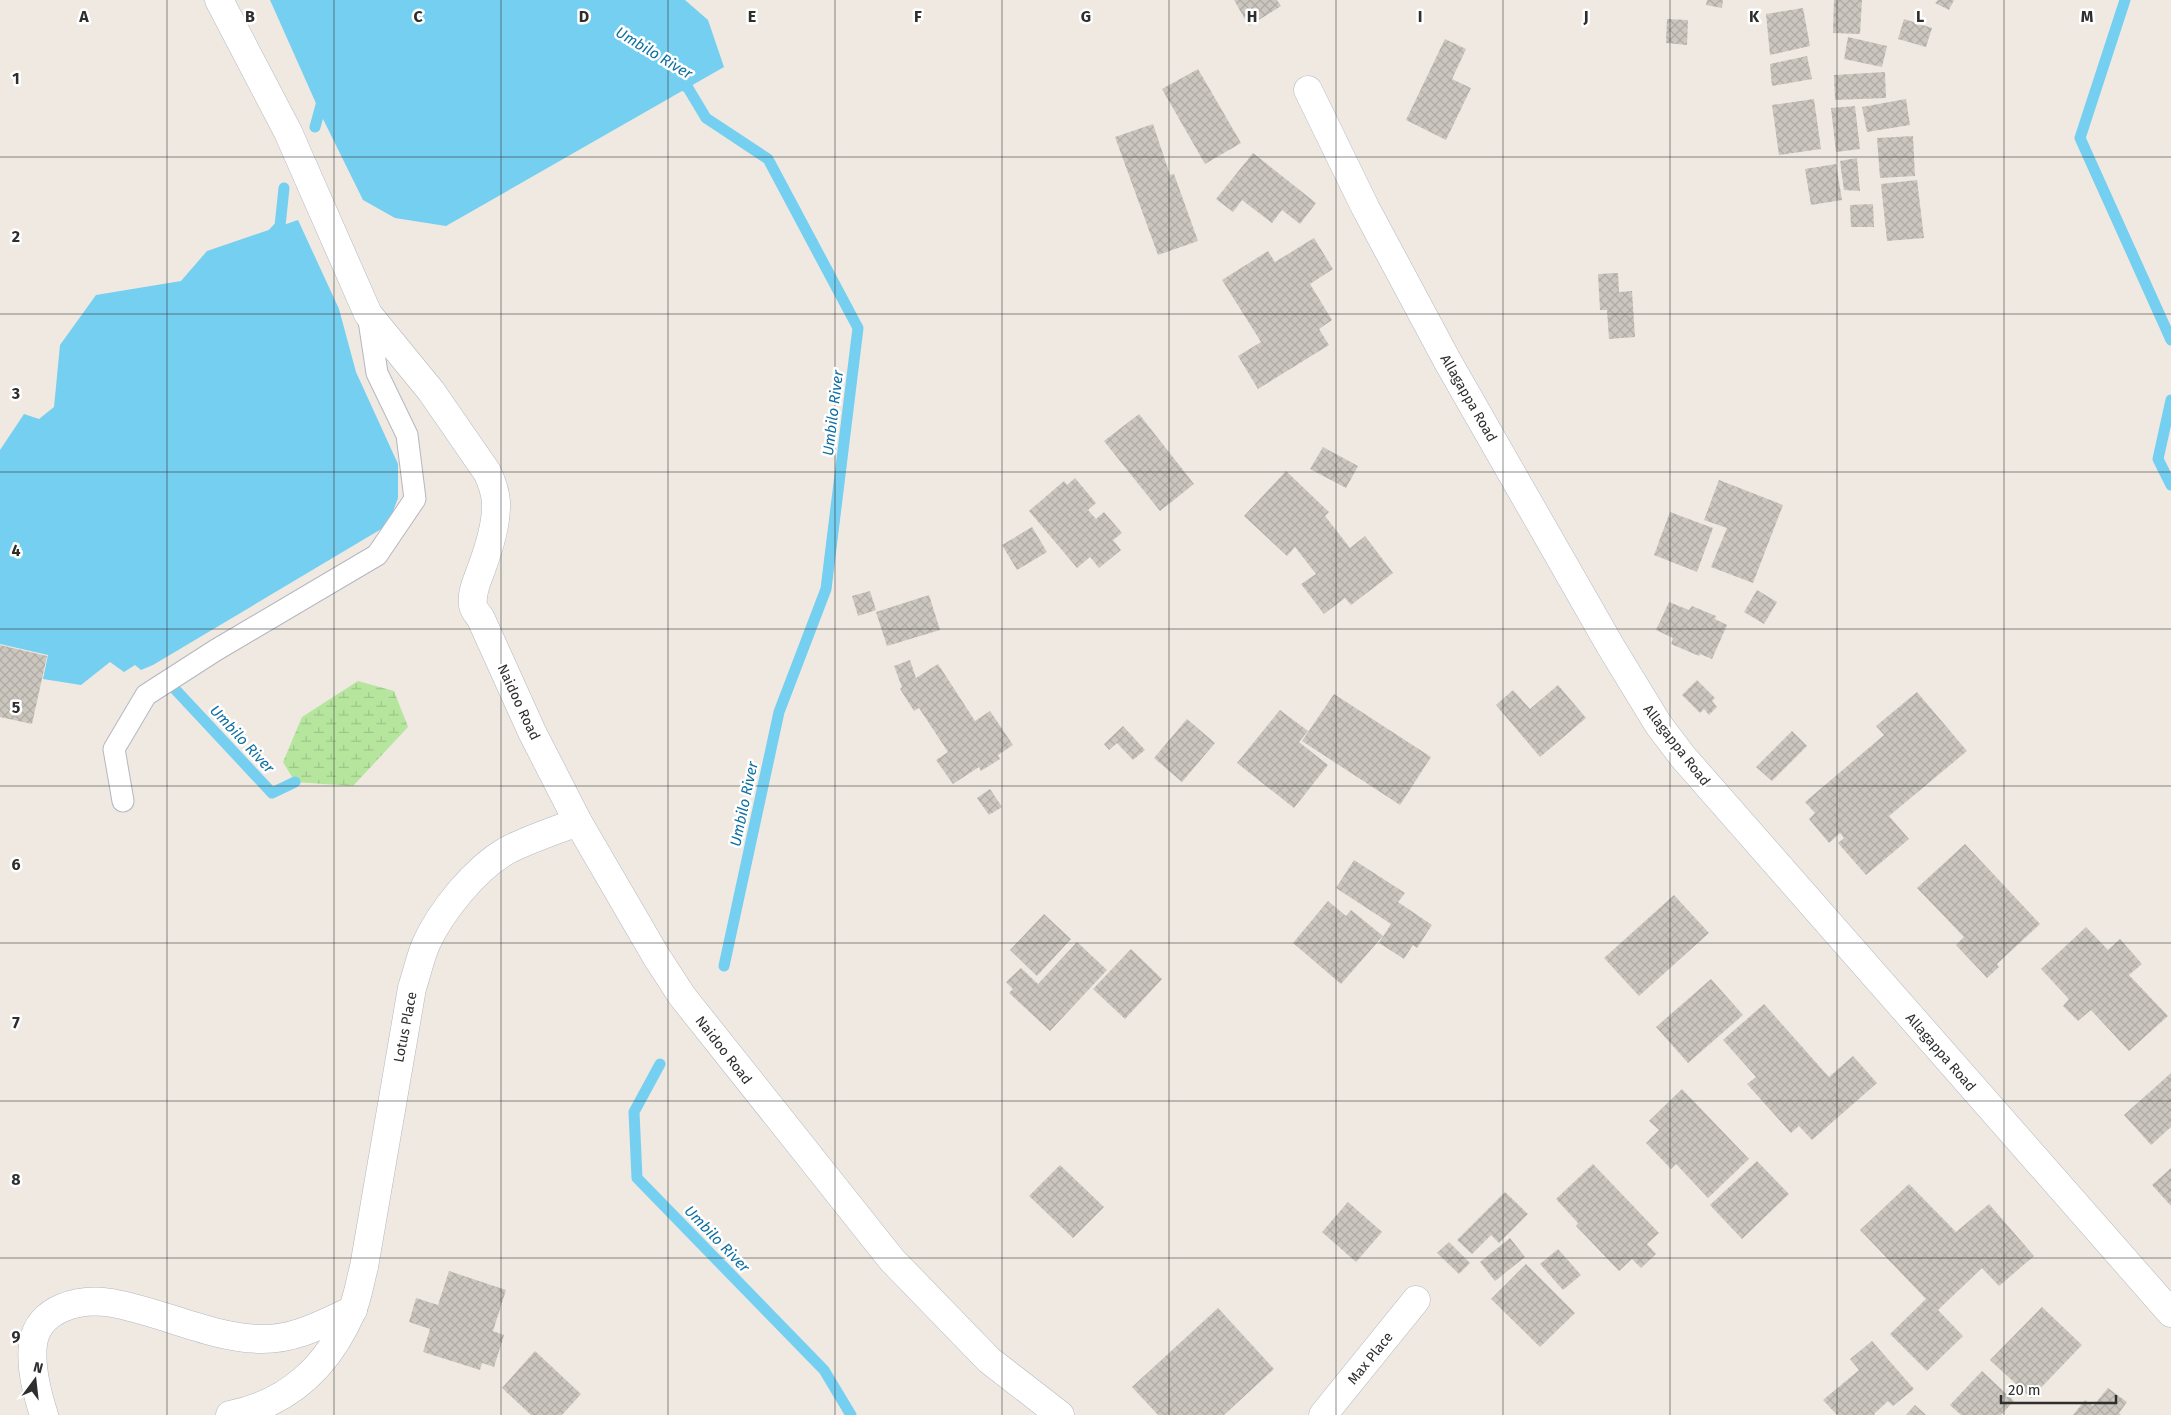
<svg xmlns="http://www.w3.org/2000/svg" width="2171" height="1415" viewBox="0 0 2171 1415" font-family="'Fira Sans',sans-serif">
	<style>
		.wetland { fill: url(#wetland-marsh) }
		.water { fill: #75cff0 }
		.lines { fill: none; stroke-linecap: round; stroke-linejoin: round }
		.stream { stroke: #75cff0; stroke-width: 11 }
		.building { fill: url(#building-cross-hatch) }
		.lane-casing { stroke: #b4b7c1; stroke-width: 23 }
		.street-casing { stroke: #b4b7c1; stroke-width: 29 }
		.lane { stroke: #fff; stroke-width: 21 }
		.street { stroke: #fff; stroke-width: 28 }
		.grid { fill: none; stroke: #2e2e2e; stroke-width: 1; stroke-opacity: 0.55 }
		.labels { text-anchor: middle; stroke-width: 5; stroke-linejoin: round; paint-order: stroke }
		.street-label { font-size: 14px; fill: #2e2e2e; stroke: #fff }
		.water-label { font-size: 15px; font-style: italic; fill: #0d6fa3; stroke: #fff }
		.grid-label { font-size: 16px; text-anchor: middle; font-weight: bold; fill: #2e2e2e; stroke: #fff; stroke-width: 5; stroke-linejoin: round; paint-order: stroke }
	</style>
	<defs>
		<pattern id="wetland-marsh" width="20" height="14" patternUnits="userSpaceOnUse" patternTransform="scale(1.25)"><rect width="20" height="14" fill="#b6e59e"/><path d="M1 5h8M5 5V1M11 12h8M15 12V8" fill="none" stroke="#9dc588"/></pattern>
		<pattern id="building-cross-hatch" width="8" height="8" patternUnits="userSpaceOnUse" patternTransform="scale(1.25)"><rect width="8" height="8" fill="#cbc7bf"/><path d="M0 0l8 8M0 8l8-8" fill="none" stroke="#afaba4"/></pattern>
	</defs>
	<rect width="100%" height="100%" fill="#efe9e1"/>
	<polygon class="wetland" points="358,681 394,691 408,727 353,786 295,782 283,762 302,717"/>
	<g class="water">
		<polygon points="270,0 685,0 708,20 724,67 446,226 395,218 363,200 323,119"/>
		<polygon points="298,220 339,309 356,372 398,464 398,498 388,525 153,665 141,670 135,665 124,672 110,662 81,685 43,679 48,655 0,644 0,450 24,414 39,419 54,407 60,345 96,295 181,281 207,251"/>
	</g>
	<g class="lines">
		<g class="stream">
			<polyline points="2125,0 2080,138 2171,340"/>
			<polyline points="676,81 688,88 706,118 768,159 858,328 826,589 779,712 724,966"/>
			<polyline points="315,127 323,98"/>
			<polyline points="270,237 280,226 284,188"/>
			<polyline points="2171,400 2158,459 2171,485"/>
			<polyline points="173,687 272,793 295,782"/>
			<polyline points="660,1064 634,1112 637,1178 824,1370 851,1415"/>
		</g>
	</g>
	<g class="building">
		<polygon points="1234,0 1277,0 1281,6 1249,26"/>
		<polygon points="1707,0 1723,0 1722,8 1706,5"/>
		<polygon points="1834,0 1862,0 1860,34 1833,33"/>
		<polygon points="1938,0 1954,0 1949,10 1935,3"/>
		<polygon points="1803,8 1810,46 1770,55 1766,14"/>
		<polygon points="1667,19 1688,20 1687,45 1666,43"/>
		<polygon points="1904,19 1932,28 1926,47 1898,39"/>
		<polygon points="1848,37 1887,46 1882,67 1844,59"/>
		<polygon points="1445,39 1466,49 1452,79 1471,88 1446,140 1406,120"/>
		<polygon points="1807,56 1812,79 1772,86 1770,64"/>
		<polygon points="1198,69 1241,143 1205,164 1162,89"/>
		<polygon points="1885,72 1886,98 1835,100 1834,75"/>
		<polygon points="1814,99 1821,149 1779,155 1772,105"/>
		<polygon points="1906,99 1910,125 1867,132 1862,107"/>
		<polygon points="1855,106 1860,149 1836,152 1831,108"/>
		<polygon points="1153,124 1170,175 1174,174 1198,241 1158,255 1115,137"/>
		<polygon points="1913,136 1915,176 1880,178 1877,138"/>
		<polygon points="1253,153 1316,203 1300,224 1282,210 1272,223 1242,200 1233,212 1216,199"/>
		<polygon points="1857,158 1860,191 1844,190 1840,161"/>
		<polygon points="1836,164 1842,200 1811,205 1805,169"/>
		<polygon points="1917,180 1924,238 1887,241 1881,184"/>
		<polygon points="1873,204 1874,227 1851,227 1850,205"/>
		<polygon points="1314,238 1333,269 1310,284 1332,320 1319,329 1329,345 1258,389 1238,356 1261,342 1222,280 1268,251 1275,262"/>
		<polygon points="1618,273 1619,292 1632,291 1635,337 1609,339 1607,310 1600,310 1598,274"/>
		<polygon points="1139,414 1194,484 1160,511 1104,441"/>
		<polygon points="1323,447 1358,466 1346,488 1310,469"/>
		<polygon points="1286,471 1329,512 1325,516 1350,548 1365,536 1393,573 1351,605 1345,598 1324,614 1301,584 1316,574 1295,547 1287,556 1244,516"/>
		<polygon points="1075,478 1096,503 1088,510 1096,519 1104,512 1122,533 1113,540 1121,550 1099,568 1090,557 1077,568 1029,511 1064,481 1067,485"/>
		<polygon points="1719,480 1783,505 1753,583 1711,567 1727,528 1704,520"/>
		<polygon points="1670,512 1713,528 1697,572 1654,555"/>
		<polygon points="1032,527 1047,552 1017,570 1002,545"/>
		<polygon points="1757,590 1777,602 1764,624 1744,612"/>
		<polygon points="870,591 876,610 858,616 852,596"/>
		<polygon points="929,595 940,630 887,646 876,612"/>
		<polygon points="1669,602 1689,610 1692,606 1716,616 1715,619 1727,625 1712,659 1700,654 1699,656 1671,644 1673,638 1656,630"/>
		<polygon points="0,645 47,656 32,724 0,717"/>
		<polygon points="910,660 916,678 938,664 975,721 990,711 1013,745 998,755 1000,759 981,771 979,767 953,784 936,760 948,752 919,708 914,711 900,689 902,687 894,666"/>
		<polygon points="1697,680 1715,698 1712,701 1717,707 1709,715 1704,709 1700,713 1682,695"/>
		<polygon points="1558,685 1586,718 1540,757 1496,705 1513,690 1530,709"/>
		<polygon points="1917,692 1967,751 1889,816 1909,839 1866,875 1838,843 1844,838 1840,833 1829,843 1809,819 1815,813 1805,802 1884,735 1876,726"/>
		<polygon points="1334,694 1431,757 1400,805 1302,741"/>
		<polygon points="1280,710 1308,731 1299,742 1328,765 1294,808 1237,763"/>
		<polygon points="1187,719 1215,743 1182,782 1154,758"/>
		<polygon points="1123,726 1145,750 1133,760 1117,743 1109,750 1104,744"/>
		<polygon points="1792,731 1807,746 1772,781 1756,767"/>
		<polygon points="990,789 1002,807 989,815 977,798"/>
		<polygon points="1965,844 2040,924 1997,964 1999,967 1987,978 1956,945 1964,937 1917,888"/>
		<polygon points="1354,860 1405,893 1398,902 1432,925 1417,948 1413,945 1404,959 1379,943 1391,924 1336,888"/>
		<polygon points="1674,895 1709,933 1639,996 1604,958"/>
		<polygon points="1328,901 1346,916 1351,910 1383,936 1341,984 1293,943"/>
		<polygon points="1044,914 1071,939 1037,976 1010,950"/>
		<polygon points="2086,927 2108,950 2120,939 2142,964 2129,975 2168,1016 2129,1051 2091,1010 2078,1021 2063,1006 2069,999 2041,969"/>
		<polygon points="1077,942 1107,970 1050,1031 1009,993 1013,989 1006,982 1021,968 1038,984"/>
		<polygon points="1131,949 1162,979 1125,1019 1093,989"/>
		<polygon points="1711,979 1743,1015 1688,1063 1656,1027"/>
		<polygon points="1764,1004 1829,1077 1853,1056 1877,1083 1812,1140 1799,1126 1791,1133 1747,1084 1756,1077 1723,1040"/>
		<polygon points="2171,1073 2171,1127 2151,1145 2124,1115"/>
		<polygon points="1682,1089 1749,1159 1708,1198 1676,1164 1671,1169 1646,1143 1659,1130 1649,1121"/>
		<polygon points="1757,1161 1789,1194 1742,1239 1710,1205"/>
		<polygon points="1593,1164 1659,1233 1647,1244 1656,1254 1641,1268 1632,1259 1619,1271 1576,1226 1578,1223 1556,1199"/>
		<polygon points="1060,1165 1104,1207 1073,1238 1029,1196"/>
		<polygon points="2171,1168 2171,1206 2152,1185"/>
		<polygon points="1909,1184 1956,1232 1989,1204 2034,1256 1999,1286 1982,1268 1938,1310 1963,1336 1927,1371 1890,1334 1926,1299 1860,1230"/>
		<polygon points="1505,1192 1528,1214 1499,1243 1491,1235 1472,1254 1457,1240"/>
		<polygon points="1348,1202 1382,1232 1356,1262 1322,1232"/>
		<polygon points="1510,1238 1525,1257 1495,1281 1480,1262"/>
		<polygon points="1449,1242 1470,1263 1459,1274 1437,1253"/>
		<polygon points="1558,1249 1581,1275 1563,1290 1540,1264"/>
		<polygon points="1526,1264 1575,1313 1540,1347 1491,1299"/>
		<polygon points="449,1271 506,1290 493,1331 504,1335 494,1367 482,1363 480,1370 423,1352 430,1329 409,1322 416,1298 438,1305"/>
		<polygon points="2042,1307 2082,1345 2031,1398 1990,1360"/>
		<polygon points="1218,1308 1274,1369 1224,1415 1158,1415 1132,1387"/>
		<polygon points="1872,1341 1914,1389 1893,1406 1888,1401 1874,1414 1875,1415 1837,1415 1823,1400 1859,1370 1850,1359"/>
		<polygon points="535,1351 581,1394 562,1415 531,1415 502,1388"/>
		<polygon points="1982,1371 2014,1401 2001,1415 1961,1415 1950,1405"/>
		<polygon points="2108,1388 2127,1402 2119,1413 2121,1415 2073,1415 2085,1400 2093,1406"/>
		<polygon points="1915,1405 1926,1415 1906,1415"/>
	</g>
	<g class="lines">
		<g class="lane-casing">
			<polyline id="lane" points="123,801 114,749 146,695 216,650 377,555 415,499 407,435 377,373 368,314"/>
		</g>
		<g class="street-casing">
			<g id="street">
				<path d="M219,0L288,132L368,314L431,391L487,472C492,482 495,491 496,502C497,522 489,548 482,567C478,579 471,592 473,605C474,611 478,614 481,619L532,732L578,822L656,956L682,996L892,1260L989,1360L1060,1415"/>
				<polyline points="1308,90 1365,207 1448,362 1611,647 1658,724 1683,757 2171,1313"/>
				<path d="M44,1415C37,1393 30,1367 33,1344C38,1307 81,1298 112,1303C162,1312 209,1337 259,1339C294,1340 323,1324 353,1310"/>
				<path d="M230,1415C290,1403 328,1366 352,1311C358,1297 360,1281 364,1267L412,988C417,973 420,958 426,944C441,911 475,869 506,851C529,839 554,831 578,822"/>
				<polyline points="1323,1415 1416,1300"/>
			</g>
		</g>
		<use href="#lane" class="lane"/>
		<use href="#street" class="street"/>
	</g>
	<path class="grid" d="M167,0V1415M334,0V1415M501,0V1415M668,0V1415M835,0V1415M1002,0V1415M1169,0V1415M1336,0V1415M1503,0V1415M1670,0V1415M1837,0V1415M2004,0V1415M0,157H2171M0,314H2171M0,472H2171M0,629H2171M0,786H2171M0,943H2171M0,1101H2171M0,1258H2171"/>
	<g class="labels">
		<g class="street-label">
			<text transform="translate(1469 398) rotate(60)" y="5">Allagappa Road</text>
			<text transform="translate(519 702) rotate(65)" y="5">Naidoo Road</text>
			<text transform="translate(1677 745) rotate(52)" y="5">Allagappa Road</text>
			<text transform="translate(405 1027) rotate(-79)" y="5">Lotus Place</text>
			<text transform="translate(724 1050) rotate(52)" y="5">Naidoo Road</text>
			<text transform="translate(1941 1052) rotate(49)" y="5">Allagappa Road</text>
			<text transform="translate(1370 1358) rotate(-51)" y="5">Max Place</text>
		</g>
		<g class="water-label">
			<text transform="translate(654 53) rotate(31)" y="5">Umbilo River</text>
			<text transform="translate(833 413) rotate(-83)" y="5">Umbilo River</text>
			<text transform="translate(242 739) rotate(47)" y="5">Umbilo River</text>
			<text transform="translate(744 804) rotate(-78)" y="5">Umbilo River</text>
			<text transform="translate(717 1239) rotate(46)" y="5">Umbilo River</text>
		</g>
	</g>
	<g class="grid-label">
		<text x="84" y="22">A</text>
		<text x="250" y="22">B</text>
		<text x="418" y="22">C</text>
		<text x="584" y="22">D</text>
		<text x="752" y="22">E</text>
		<text x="918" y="22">F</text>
		<text x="1086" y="22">G</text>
		<text x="1252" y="22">H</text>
		<text x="1420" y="22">I</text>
		<text x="1586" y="22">J</text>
		<text x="1754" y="22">K</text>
		<text x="1920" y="22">L</text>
		<text x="2087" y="22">M</text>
		<text x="16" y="84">1</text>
		<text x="16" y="242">2</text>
		<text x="16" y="399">3</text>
		<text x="16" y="556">4</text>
		<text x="16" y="713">5</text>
		<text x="16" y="870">6</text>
		<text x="16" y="1028">7</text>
		<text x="16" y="1185">8</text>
		<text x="16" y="1342">9</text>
	</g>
	<g transform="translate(35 1380) rotate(15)" stroke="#ffffff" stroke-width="4" paint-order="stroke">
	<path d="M0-4L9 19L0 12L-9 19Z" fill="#2e2e2e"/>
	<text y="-8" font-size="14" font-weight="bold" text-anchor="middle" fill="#2e2e2e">N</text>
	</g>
	<path d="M2001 1395v8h115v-8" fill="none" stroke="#2e2e2e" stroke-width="2.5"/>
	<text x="2008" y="1395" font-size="15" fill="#2e2e2e" stroke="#ffffff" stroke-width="4" paint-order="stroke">20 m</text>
</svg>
